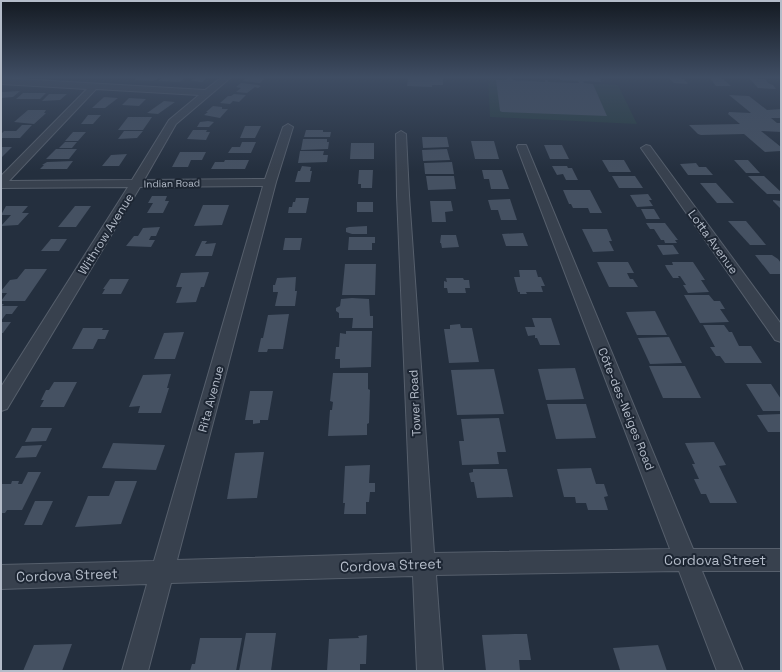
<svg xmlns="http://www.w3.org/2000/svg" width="782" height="672" viewBox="0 0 782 672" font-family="'Space Grotesk',sans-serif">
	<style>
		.green { fill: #263c3f }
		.building { fill: #455162 }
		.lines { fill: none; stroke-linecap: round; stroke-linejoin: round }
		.street-casing { stroke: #565f6c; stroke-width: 2 }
		.street { fill: #38414e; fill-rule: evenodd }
		.labels { text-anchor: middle; stroke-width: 4; stroke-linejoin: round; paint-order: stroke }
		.far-street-label { font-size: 10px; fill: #b4bcc9; stroke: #1d2633 }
		.street-label { font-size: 12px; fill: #b4bcc9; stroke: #1d2633 }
		.near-street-label { font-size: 14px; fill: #b4bcc9; stroke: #1d2633 }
	</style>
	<rect width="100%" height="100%" fill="#242f3e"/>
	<polygon class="green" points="488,79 618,85 637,124 490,117"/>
	<g class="building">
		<polygon points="137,78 158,78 154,81 135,80"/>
		<polygon points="162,78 184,78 180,82 158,81"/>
		<polygon points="195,78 207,78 202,82 191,81"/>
		<polygon points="247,78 265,78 260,83 243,81"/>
		<polygon points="408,78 443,78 443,85 432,85 432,87 407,86"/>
		<polygon points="507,78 512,78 513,80 545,82 545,80 547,80 548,82 579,83 578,81 560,80 559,78 600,78 601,82 583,81 584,83 593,84 607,116 502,112 500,111 496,80 507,80"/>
		<polygon points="669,78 682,78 688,83 687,83 688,84 674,83"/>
		<polygon points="710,78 722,78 731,86 716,86"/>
		<polygon points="749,78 765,79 768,83 773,85 776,89 758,88"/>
		<polygon points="241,83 258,85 261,86 258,88 255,87 247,93 236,92 241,88 236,87"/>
		<polygon points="20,91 13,97 1,98 2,92"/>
		<polygon points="23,93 46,93 40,99 16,99"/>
		<polygon points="49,94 67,94 60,100 42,101"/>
		<polygon points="234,94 246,95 239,102 233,101 230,104 220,103 228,96 231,96"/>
		<polygon points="729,95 749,96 767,110 781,109 781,118 771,118 777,123 781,123 781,132 761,131 781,147 781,151 765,152 744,134 701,135 698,134 689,125 740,124 728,114 729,112 751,113"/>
		<polygon points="104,97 118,98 105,108 92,108"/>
		<polygon points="129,98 146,99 139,106 122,105"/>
		<polygon points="164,101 175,102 158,114 147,113"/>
		<polygon points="213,106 222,107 222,109 228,109 220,118 204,115 208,112 206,112"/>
		<polygon points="28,110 46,110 44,113 46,113 44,115 34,124 14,122"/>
		<polygon points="88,115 101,115 93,124 81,124"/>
		<polygon points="128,117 152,117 143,130 118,130"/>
		<polygon points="208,121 214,122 209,127 197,127 200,122"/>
		<polygon points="22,125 32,125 20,138 1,138 1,134 4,131 16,131"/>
		<polygon points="245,126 261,126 255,138 240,138"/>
		<polygon points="193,130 207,130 206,132 210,132 206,140 187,139"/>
		<polygon points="306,130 323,130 323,132 331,132 330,137 304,137"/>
		<polygon points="124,131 143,131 137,138 118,139"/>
		<polygon points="73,132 86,132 78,141 65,141"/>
		<polygon points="422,137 447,137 449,147 423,148"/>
		<polygon points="303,139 327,139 327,142 329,142 328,149 301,150"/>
		<polygon points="471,141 494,141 499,159 475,159"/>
		<polygon points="65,142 77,142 72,148 59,148"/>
		<polygon points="242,142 256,142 251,153 228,153 232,147 240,147"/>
		<polygon points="351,143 374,143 374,159 350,159"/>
		<polygon points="544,145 562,145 569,159 550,159"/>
		<polygon points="1,147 12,147 1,158"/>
		<polygon points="56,149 77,149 69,159 46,159"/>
		<polygon points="447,149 450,160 423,161 422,150"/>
		<polygon points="300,151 324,151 323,155 328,155 327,162 298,163"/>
		<polygon points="180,152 206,152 202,160 191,160 188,167 172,167"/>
		<polygon points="127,154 119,166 102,166 111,155"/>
		<polygon points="225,160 249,160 245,169 211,169 215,162 224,162"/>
		<polygon points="602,160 624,160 631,172 609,172"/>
		<polygon points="734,160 748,160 760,173 746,173"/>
		<polygon points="73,161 67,169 40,169 44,165 42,165 47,162"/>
		<polygon points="452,162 454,174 425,174 424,163"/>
		<polygon points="696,163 699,167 706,167 713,175 688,175 680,164"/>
		<polygon points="302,166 311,167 310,171 312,171 310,182 295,182 298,171 300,171"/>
		<polygon points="552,166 567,166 568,168 572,168 578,180 566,180 563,174 557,175"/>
		<polygon points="359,170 373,170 372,188 361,188 361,184 358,184"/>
		<polygon points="482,170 502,170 509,189 491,189 489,179 484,179"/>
		<polygon points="426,176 454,176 456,189 428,190"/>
		<polygon points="612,176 635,176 643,188 619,188"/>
		<polygon points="748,176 764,176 781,192 781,194 767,194"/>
		<polygon points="700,183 716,183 734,203 717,203"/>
		<polygon points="563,190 590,190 602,213 590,213 588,208 573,208 571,204 569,204"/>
		<polygon points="648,194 652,200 649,200 653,206 637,207 630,195"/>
		<polygon points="152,196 167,196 165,201 169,201 163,213 147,213 153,203 148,203"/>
		<polygon points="296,198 309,198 306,213 288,213 289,207 292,207 293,202 295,202"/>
		<polygon points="510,199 517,220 501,220 498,210 491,210 488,200"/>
		<polygon points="773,200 781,201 781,209 773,201"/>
		<polygon points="430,201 451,201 453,211 445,212 446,222 432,222"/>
		<rect x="357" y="202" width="16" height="10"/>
		<polygon points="203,205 229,205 222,225 194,226"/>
		<polygon points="6,206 28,206 22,213 29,213 18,225 1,226 11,215 1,215"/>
		<polygon points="75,206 91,206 76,227 58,227"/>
		<polygon points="641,209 654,209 660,219 646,219"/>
		<polygon points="728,221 746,221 766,245 750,245"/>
		<polygon points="646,223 665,223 678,240 675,240 677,243 665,243 664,240 661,240 654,229 650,229"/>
		<polygon points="367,226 367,234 352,234 346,232 346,228 349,227"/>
		<polygon points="160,227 156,236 151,236 149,240 155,240 151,247 126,246 134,236 138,236 143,228"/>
		<polygon points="582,229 607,229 612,241 609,241 614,251 593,252"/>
		<polygon points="523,233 528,246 506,246 502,234"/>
		<polygon points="441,235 456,235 459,247 442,248 441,243 440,243"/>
		<polygon points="349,237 375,237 375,243 372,243 372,250 348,250"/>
		<polygon points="285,238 302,238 300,250 283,250"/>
		<polygon points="51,239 67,239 59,251 41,251"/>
		<polygon points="202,241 207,241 205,244 216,243 212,256 195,256"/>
		<polygon points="657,245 673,245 679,254 663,255"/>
		<polygon points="755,255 772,255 778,259 781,263 781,274 770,274"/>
		<polygon points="597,262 628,262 634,273 627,273 630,279 633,279 638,287 609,287"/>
		<polygon points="672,262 693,262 705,280 701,280 709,292 688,293 683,285 686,285 680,276 678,276 679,278 673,278 667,269 665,265 673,265"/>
		<polygon points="345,264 376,264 375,295 342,295"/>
		<polygon points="25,269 47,269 25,301 1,301 7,293 1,293 1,291 10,280 17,279"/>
		<polygon points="519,270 536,270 538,277 541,277 545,286 541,286 543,292 526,292 527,294 520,294 520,292 518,292 514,277 520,277"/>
		<polygon points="209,272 204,287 201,287 196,302 176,303 182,287 176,287 181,273"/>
		<polygon points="296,277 295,291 297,291 295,306 275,306 278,292 273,292 273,285 275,285 277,278"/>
		<polygon points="446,278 463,278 464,280 469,280 470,288 465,288 466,293 448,293 447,288 444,288 444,281 447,282"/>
		<polygon points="110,279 129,279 121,294 102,294 105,289 103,289"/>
		<polygon points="684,295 709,295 714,301 720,301 725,309 720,309 729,322 700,323"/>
		<polygon points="352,298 369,299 370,316 373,316 373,328 352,328 353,318 339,318 339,313 336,311 336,308 340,306 341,299"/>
		<polygon points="1,304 4,304 2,306 18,306 12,314 6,314 1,321"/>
		<polygon points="655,311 667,335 637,335 626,312"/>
		<polygon points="289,314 283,349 268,349 267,352 258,352 261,338 263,338 268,315"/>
		<polygon points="532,318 551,318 560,345 540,345 537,338 535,338 535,335 528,336 525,327 535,327"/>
		<polygon points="1,322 11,322 3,333 1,333"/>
		<polygon points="460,324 461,328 472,328 479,362 449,363 444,329 450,329 450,325"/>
		<polygon points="703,325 724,325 729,332 732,332 739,346 751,346 762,363 725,363 720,356 716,356 710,347 715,347"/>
		<polygon points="83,328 103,328 102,330 109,330 105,339 98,339 93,349 72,349"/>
		<polygon points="346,331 372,331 371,367 340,368 340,359 335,359 336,347 339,347 340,333 346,334"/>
		<polygon points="184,332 175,359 154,359 164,333"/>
		<polygon points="669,337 682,363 650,364 638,338"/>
		<polygon points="649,366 685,366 701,398 663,398"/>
		<polygon points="575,368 584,399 546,400 538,369"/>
		<polygon points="494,369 504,414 457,415 451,370"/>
		<polygon points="333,373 368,373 368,389 370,390 369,423 367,424 367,435 328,436 330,410 332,410 333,402 330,401"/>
		<polygon points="171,374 167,388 169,388 161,413 138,413 140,406 129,407 143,375"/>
		<polygon points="54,382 77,382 64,407 40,407 44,400 41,400 46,390 49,390"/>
		<polygon points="746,384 771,384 781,399 781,411 763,411"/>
		<polygon points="250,391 273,391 268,420 260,420 260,423 253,424 253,420 245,420"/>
		<polygon points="547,404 586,404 596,438 556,439"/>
		<polygon points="781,414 781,432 768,432 757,415"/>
		<polygon points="499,418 506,452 497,452 499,464 462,465 459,441 464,441 461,419"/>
		<polygon points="32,428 52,428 46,441 25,442"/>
		<polygon points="714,442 726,465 719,466 737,503 710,503 706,494 701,494 694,479 699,479 692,464 695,464 685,443"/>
		<polygon points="113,443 165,445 156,470 102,468"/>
		<polygon points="42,445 36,457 15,458 22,446"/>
		<polygon points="264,452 257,498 227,499 235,453"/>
		<polygon points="370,465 369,483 375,483 375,492 370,492 369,502 366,502 366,514 344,514 345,503 343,503 345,466"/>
		<polygon points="591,468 596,484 604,484 608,496 604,497 608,510 588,510 586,503 576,503 575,497 564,497 557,469"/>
		<polygon points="473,469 507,469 513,497 477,498 474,482 471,482 469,473 473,472"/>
		<polygon points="28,472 41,472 22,510 7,510 5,513 1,513 1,484 11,484 12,481 19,481 18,484 22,484"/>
		<polygon points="115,481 137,481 121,524 75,527 88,496 109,496"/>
		<polygon points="35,501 53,501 42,525 24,525"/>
		<polygon points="246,633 276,633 271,671 239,671"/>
		<polygon points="515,634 527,634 531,660 519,660 520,671 486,671 482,635"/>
		<polygon points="367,635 366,664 360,664 360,671 327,671 329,639 359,638 358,636"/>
		<polygon points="200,638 242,638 236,671 190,671 192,664 195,664"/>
		<polygon points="72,644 62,671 23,671 34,645"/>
		<polygon points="658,645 667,671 620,670 613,648"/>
	</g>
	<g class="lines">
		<g class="street-casing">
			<g id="street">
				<path d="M1,78L205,90L221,78H230L176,124L144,180L265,179L283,127L288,124L293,127L276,182L177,560L412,553L397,195L396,134L401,131L406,134L409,195L434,553L670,549L517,147L518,145H526L693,549H781V571H702L743,671H717L679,571L436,575L443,671H417L413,576L171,583L148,671H122L147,584L1,589V565L154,561L263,186L140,187L7,409L1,411V387L128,187L1,188V176L87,89L1,84ZM96,89L199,95L169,120L132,180L9,181Z"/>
				<polygon points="646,145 650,146 781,324 781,342 775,340 641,148"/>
			</g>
		</g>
		<use href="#street" class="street"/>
	</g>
	<linearGradient id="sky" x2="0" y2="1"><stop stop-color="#141a22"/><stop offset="0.45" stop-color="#3f4d63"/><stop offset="1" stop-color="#3f4d63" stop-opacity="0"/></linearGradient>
	<rect width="782" height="172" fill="url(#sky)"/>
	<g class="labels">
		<g class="far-street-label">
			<text transform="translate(172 183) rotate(-1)" y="4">Indian Road</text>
		</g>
		<g class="street-label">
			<text transform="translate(106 234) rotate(-58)" y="4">Withrow Avenue</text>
			<text transform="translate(713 242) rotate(54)" y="4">Lotta Avenue</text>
			<text transform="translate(211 399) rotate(-75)" y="4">Rita Avenue</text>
			<text transform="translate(415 403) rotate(-93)" y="4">Tower Road</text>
			<text transform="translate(626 409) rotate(68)" y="4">Côte-des-Neiges Road</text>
		</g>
		<g class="near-street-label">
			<text x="715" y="565">Cordova Street</text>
			<text transform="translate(391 565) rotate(-2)" y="5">Cordova Street</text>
			<text transform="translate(67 575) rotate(-2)" y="5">Cordova Street</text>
		</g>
	</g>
	<rect width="782" height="672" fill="none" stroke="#b4bcc9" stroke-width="4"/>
</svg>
